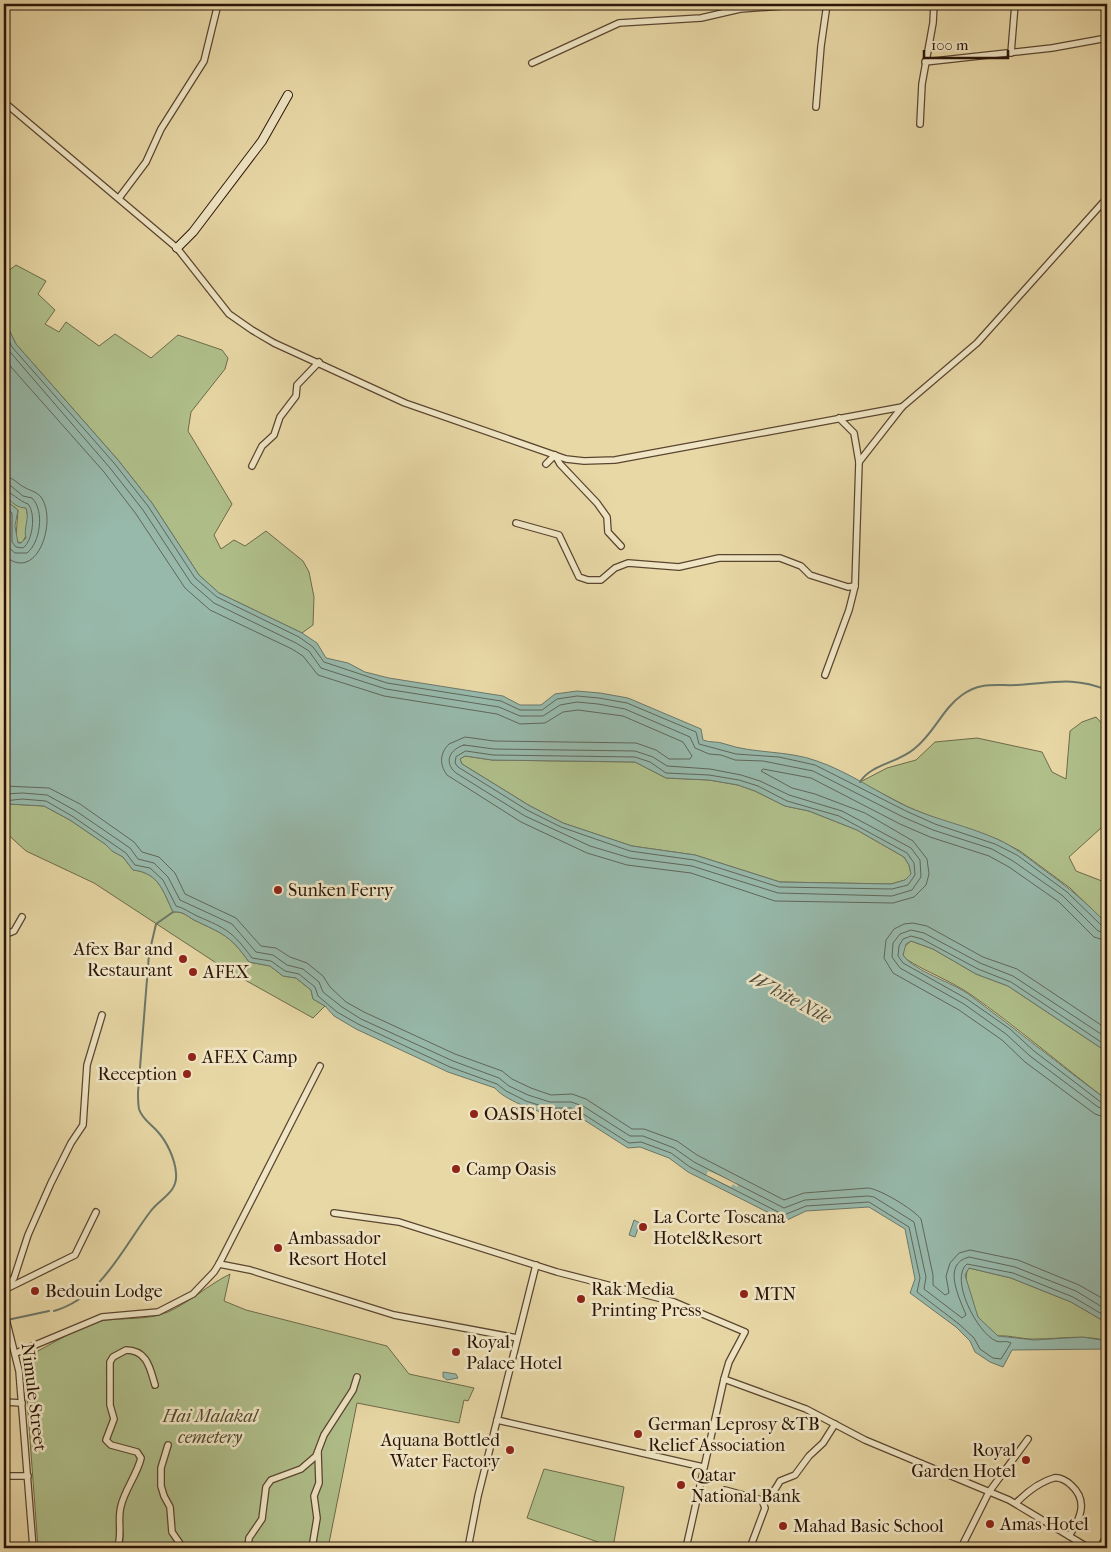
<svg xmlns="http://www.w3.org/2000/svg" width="1111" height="1552" viewBox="0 0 1111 1552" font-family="'IM FELL French Canon',serif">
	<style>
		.green { fill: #b0c08b; stroke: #6d6a4a }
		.water { fill: #97b9ab; stroke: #6b776a; fill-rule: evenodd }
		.pier { fill: #e8d8a6 }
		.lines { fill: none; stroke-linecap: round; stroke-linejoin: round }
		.shore { stroke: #60665a; stroke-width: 1 }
		.stream { stroke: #6b776a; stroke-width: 2 }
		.street-casing { stroke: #5a4530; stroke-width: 8 }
		.secondary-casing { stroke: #2a1408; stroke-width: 10 }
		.street { stroke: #f0e6c5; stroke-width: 5.5 }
		.secondary { stroke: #f0e6c5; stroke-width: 8 }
		.poi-dot { fill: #8f2418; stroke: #f0e6c5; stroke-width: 2 }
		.labels { text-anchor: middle; stroke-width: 5; stroke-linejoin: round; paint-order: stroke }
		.poi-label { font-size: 18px; fill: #2a1408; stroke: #f0e6c5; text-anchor: start }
		.street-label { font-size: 18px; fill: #2a1408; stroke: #f0e6c5 }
		.park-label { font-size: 18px; font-style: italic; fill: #52482f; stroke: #f0e6c5 }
		.water-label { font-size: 19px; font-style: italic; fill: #504e41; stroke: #f0e6c5 }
	</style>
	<rect width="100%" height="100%" fill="#e8d8a6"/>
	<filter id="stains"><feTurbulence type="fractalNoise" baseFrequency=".004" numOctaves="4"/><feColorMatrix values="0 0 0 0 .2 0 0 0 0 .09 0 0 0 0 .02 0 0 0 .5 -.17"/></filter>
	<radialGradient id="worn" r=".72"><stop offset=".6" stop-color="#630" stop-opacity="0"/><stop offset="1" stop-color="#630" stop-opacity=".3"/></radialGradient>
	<g class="green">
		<polygon points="16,265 46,281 38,294 55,310 45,324 59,332 66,322 99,346 115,334 151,358 178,335 222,350 228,358 225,369 191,412 188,431 232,504 214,535 221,549 234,540 245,546 266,531 303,561 309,572 314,597 313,625 302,633 219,593 199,575 152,503 118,460 16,344 4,320 4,274"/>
		<path d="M4,490L7,499L26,508C29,517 29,537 21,543L16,541V537L18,510L4,499Z"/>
		<polygon points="1096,717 1105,727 1107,825 1101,828 1069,857 1076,871 1107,883 1107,924 1070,888 1020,851 997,839 937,819 908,807 860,782 887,768 916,760 935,742 977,738 1042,752 1052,772 1066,779 1070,731 1082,722"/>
		<polygon points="465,756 492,760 635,762 666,778 709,780 738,785 755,791 785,806 809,811 857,830 904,857 909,865 911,874 905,880 891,884 780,882 695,855 632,846 563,823 530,806 462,764 460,759"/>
		<path d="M8,804L44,806L70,820L105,844L112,851L123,857L133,870C159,873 163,891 173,912C183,911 187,916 194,920C223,934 230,935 249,962L270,966L283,976L296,978L311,990L313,999L325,1006L313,1018L227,970L94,883L26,851L4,831V807Z"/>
		<path d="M911,941L933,949L976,974L1008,986L1107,1052V1100C1061,1065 1017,1027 970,994C949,980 926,972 906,959L903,955L904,947Z"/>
		<path d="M969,1268L1011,1278L1071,1302L1107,1323V1341C1084,1334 1060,1339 1037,1339C1024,1340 1011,1335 998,1336C992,1331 983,1324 978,1317C972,1307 961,1277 969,1268Z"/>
		<path d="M230,1274L224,1301L246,1310L387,1346L409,1374L474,1388L468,1401L464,1400L459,1423L357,1403L328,1548H38L24,1358C42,1350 83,1324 100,1321C123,1317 146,1321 168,1312C190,1302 208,1285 230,1274Z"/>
		<polygon points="544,1469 624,1487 613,1547 527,1518"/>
	</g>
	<g class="water">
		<path d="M4,320L16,344L118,460L152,503L199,575L219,593L302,633L317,643L326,658L348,663L365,672L389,678L503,696L520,705H541L555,694L577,691L600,693L628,698L701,729L703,740C710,743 718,741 725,744C754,754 787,750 817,761C849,772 878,793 908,807C937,820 968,826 997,839C1015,847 1029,859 1044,870C1068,887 1087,903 1107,924V1052L1008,986L976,974L933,949L911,941L906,944L903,955C915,972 953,982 971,996C1017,1030 1061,1066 1107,1100V1323L1071,1302L1011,1278L969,1268L965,1275L978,1317L998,1336L1034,1340L1083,1337L1107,1341V1349L1012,1350L1003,1367L990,1362L975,1352L970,1341L956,1327L910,1293L915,1279L905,1229L869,1207L806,1211L785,1221L688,1172L669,1158L640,1147L628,1148L578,1116C568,1112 562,1115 551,1114C538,1113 503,1099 495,1088L448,1072L356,1029L334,1016L325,1006L313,999L311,990L296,978L283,976L270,966L249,962C230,935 223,934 194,920C187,916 183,911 173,912C163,891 159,873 133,870L123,857L112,851L105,844L70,820L44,806L9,804L4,807V499L18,510L15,526L18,543H21L26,538C23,528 30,519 26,508C15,508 7,499 4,490ZM465,756L492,760L635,762L666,778L709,780L738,785L755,791L785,806L809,811L857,830L904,857L909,865L911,874L905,880L891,884L780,882L695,855L632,846L563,823L530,806L462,764L460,759Z"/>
		<polygon points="634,1220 640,1223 635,1237 629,1235"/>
		<polygon points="443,1372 456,1374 458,1378 447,1380 443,1377"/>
	</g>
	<polygon class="pier" points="708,1171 734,1181 738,1185 737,1187 733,1184 731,1187 706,1176"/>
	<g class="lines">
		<g class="shore">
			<polyline points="4,331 12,347 114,463 148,506 195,578 217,597 299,637 313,647 324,662 387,683 501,701 520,710 542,710 557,699 577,696 599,698 627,703 696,732 699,744 736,754 779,757 815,765 906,811 935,824 995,844 1017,855 1067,892 1102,926 1107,927"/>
			<polyline points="4,345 110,468 143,510 191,583 214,603 296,643 309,651 321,668 386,689 499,707 520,716 543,716 560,705 577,702 598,704 625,709 690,737 695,748 709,754 721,755 735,760 763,761 813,771 903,817 933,830 992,849 1013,861 1063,896 1098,931 1107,933"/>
			<path d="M4,359L104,472L136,514L185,588L210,610L292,649L303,656L318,675L384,696L497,714L520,724L545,723L563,712L578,710L623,716L683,742L692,756L690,759H669L656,750L636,743L494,741L465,737L449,744C440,753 439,764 447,775L521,822L587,853L627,865L691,873L775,901L893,903L914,897L926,885L929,874L927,859L913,841L865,813L815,794L792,788L761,771L763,769L811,778L900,824L930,837L989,856L1009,867L1059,902L1094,937L1107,941"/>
			<path d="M4,477C14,477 16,483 24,487C30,491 36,491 41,497C58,520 37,586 4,555"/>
			<path d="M4,485L11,486L23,496L32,498C45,511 40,543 27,553H15L7,546L4,514"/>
			<path d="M4,491C12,492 19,501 28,504C36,513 33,541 23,548L16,547L12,542V513L4,506"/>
			<path d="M464,745L494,749L635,751L653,757L667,766L710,769L741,775L760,781L789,795L842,811L911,848L920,860L921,877L912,890L892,896L778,893L692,866L630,858L590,846L525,816L456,773C443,762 450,749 464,745Z"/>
			<polygon points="466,751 493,755 635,757 650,762 666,773 709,775 739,780 758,786 787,801 839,816 907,853 914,863 915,875 908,885 892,889 779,887 694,860 630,851 561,827 527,810 458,767 455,763 456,757"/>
			<path d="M4,786L49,788L80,804L134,842L142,852L159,857L175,873L185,894L236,918L261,946L276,948L290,957L307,963L323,976L330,987L346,1002L364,1012L455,1054L502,1071L512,1079L531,1088L551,1095L572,1094L586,1099L632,1129H644L677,1141L697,1155L784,1200L804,1193L868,1188C880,1189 913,1209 921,1219L933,1275V1285L945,1295L949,1293L946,1276L950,1263L959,1253L970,1250L1018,1260L1079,1285L1107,1301"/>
			<path d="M4,794L23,793L47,795L76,811L130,848L138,859L154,863L168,877L180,900L232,924L256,952L273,955L287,965L303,969L319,982L323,992L342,1007L361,1019L453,1061L499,1078L509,1086L528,1095L550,1102H571L583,1106L630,1136H643L674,1148L694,1162L784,1208L805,1200L868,1196L874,1197L914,1222L926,1277L924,1289L962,1318L966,1315C960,1299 941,1264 969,1257L1015,1267L1076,1291L1107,1310"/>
			<path d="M4,801L22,799L46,801L72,816L126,853L135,865L150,868L163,880L176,906C184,908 189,912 197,916C227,929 232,931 252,958L271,961L285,971L299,974L315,987L318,996L337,1012L358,1024L450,1067L497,1084L506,1091L526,1101L548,1108H571L580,1112L629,1143L641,1142L671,1153L690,1167L784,1215L806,1206L869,1202L909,1227L920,1278L917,1292L959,1324L974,1338L980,1349L993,1358L1001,1359L1011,1343C1006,1340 1001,1343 996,1341C977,1333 949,1278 967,1264L1013,1273L1073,1297L1107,1317"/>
			<polyline points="1107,1029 1017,969 983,957 927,926 913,923 904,924 894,929 886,940 884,958 893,973 959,1010 1002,1040 1025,1062 1095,1114 1107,1118"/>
			<polyline points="1107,1038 1013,976 980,963 924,933 911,930 900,934 893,943 892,957 900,968 964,1004 1006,1034 1030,1056 1098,1107 1107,1110"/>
			<polyline points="1107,1046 1011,982 978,969 922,939 911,936 903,939 899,946 898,956 903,963 967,999 1010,1029 1034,1051 1102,1103 1107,1104"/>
		</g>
		<g class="stream">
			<path d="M860,782C871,764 898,763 914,749C934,734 942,709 962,695C981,681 997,686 1017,685C1052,683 1073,676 1107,690"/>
			<path d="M54,1311C102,1297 122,1249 150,1212C160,1198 178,1193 176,1173C175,1159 167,1142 158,1132C151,1124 142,1119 139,1109C138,1104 138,1098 138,1093L149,954L156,924L173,912"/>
			<polyline points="7,1320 49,1311"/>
		</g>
		<g class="street-casing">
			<g id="street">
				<polyline points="1101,4 1107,14"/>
				<polyline points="1011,53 1015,4"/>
				<polyline points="925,62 1052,48 1107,38"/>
				<polyline points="532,63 619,23 701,18 740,9 809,4"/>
				<polyline points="4,102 177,248 229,314 252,330 274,343 405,403 566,459 584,461 615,460 902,407"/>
				<polyline points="816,107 821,46 827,4"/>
				<polyline points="920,124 922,84 933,23 934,4"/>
				<polyline points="119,198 146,162 161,129 204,61 218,4"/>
				<polyline points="839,418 854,433 859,462"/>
				<polyline points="546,464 555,455 560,464 597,503 607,517 608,532 621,546"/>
				<polyline points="252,466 262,446 274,435 280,417 296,396 297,385 319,362"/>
				<polyline points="516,523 559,535 579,577 588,580 601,580 615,568 628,563 679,567 719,558 780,558 801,566 810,575 848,587 855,586"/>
				<polyline points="825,675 849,610 855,586 859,462 902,407 977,343 1107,198"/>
				<polyline points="4,935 14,931 22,917"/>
				<polyline points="334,1213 399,1222 557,1272 674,1302 745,1332 729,1362 724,1379 686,1548"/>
				<polyline points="219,1264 250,1270 394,1315 517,1338"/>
				<polyline points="8,1288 75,1255 96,1212"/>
				<polyline points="4,1291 14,1278 28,1235 51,1183 71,1143 83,1125 87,1065 102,1015"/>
				<polyline points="4,1311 19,1371 33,1548"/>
				<polyline points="16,1353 102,1317 158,1312 193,1294 214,1272 219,1264 320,1066"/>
				<polyline points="724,1379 806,1409 865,1440 1009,1500 1089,1548"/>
				<polyline points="4,1402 22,1403"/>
				<polyline points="497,1420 703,1467"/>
				<polyline points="168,1445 161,1468 161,1486 164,1496 170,1507 172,1532 183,1548"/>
				<polyline points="4,1476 28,1476"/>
				<path d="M725,1490L762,1500C773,1492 774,1492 780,1481L795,1475L809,1456L823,1443L835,1424"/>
				<path d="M1016,1503C1027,1492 1039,1482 1054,1478C1060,1477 1067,1481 1071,1485C1089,1501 1080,1519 1069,1536"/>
				<path d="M117,1548C123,1537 117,1520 121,1506C125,1489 137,1475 141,1458L137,1452L111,1445L106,1440L114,1419L110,1405V1362L113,1357L126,1350C147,1350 150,1368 155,1385"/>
				<polyline points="248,1548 249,1538 262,1519 266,1487 271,1480 301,1469 316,1456 324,1435 353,1390 357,1377"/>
				<polyline points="312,1548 317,1518 314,1496 319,1483 318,1452"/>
				<polyline points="468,1548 478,1496 536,1265"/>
				<polyline points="750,1548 765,1508 762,1500"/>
				<polyline points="961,1548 989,1492 1028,1439"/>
				<polyline points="1100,1548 1107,1535"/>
			</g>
		</g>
		<g class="secondary-casing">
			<polyline id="secondary" points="177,248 193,232 262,141 288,95"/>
		</g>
		<use href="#street" class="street"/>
		<use href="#secondary" class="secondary"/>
	</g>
	<g class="poi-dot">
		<circle cx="278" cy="890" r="5"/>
		<circle cx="183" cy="959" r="5"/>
		<circle cx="193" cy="972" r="5"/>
		<circle cx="192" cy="1057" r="5"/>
		<circle cx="187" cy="1074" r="5"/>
		<circle cx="474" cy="1114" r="5"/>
		<circle cx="456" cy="1169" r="5"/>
		<circle cx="643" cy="1227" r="5"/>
		<circle cx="278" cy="1248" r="5"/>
		<circle cx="35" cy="1291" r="5"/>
		<circle cx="744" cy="1294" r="5"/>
		<circle cx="581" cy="1299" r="5"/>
		<circle cx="456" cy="1352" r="5"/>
		<circle cx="638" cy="1434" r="5"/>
		<circle cx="510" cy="1450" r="5"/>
		<circle cx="1026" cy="1460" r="5"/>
		<circle cx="681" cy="1485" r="5"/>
		<circle cx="990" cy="1524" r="5"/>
		<circle cx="783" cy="1526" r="5"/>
	</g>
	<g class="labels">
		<g class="poi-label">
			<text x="288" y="896">Sunken Ferry</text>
			<text x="173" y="955" text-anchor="end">Afex Bar and<tspan x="173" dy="21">Restaurant</tspan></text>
			<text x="203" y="978">AFEX</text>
			<text x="202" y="1063">AFEX Camp</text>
			<text x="177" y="1080" text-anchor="end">Reception</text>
			<text x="484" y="1120">OASIS Hotel</text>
			<text x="466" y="1175">Camp Oasis</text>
			<text x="653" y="1223">La Corte Toscana<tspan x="653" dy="21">Hotel&amp;Resort</tspan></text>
			<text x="288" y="1244">Ambassador<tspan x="288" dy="21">Resort Hotel</tspan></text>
			<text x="591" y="1295">Rak Media<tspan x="591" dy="21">Printing Press</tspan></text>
			<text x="45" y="1297">Bedouin Lodge</text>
			<text x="754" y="1300">MTN</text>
			<text x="466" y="1348">Royal<tspan x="466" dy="21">Palace Hotel</tspan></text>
			<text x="648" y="1430">German Leprosy &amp;TB<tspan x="648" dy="21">Relief Association</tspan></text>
			<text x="500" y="1446" text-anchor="end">Aquana Bottled<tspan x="500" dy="21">Water Factory</tspan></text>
			<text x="1016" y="1456" text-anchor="end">Royal<tspan x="1016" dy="21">Garden Hotel</tspan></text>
			<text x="691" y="1481">Qatar<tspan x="691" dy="21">National Bank</tspan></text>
			<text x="1000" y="1530">Amas Hotel</text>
			<text x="793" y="1532">Mahad Basic School</text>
		</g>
		<g class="street-label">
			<text transform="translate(34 1397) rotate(83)" y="6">Nimule Street</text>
		</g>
		<g class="park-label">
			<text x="210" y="1422">Hai Malakal<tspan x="210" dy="21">cemetery</tspan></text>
		</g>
		<g class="water-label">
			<text transform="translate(791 997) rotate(28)" y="7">White Nile</text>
		</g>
	</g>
	<rect width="1111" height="1552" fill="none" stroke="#e8d8a6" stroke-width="20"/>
	<rect x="5" y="5" width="1101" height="1542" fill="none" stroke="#2a1408" stroke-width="2.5"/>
	<rect x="10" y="10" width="1091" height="1532" fill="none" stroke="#2a1408"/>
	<path d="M924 50v8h84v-8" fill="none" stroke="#2a1408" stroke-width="2.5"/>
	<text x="931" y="50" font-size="15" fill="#2a1408" stroke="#f0e6c5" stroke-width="4" paint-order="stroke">100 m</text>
	<rect width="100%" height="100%" filter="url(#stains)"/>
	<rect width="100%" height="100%" fill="url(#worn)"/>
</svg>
